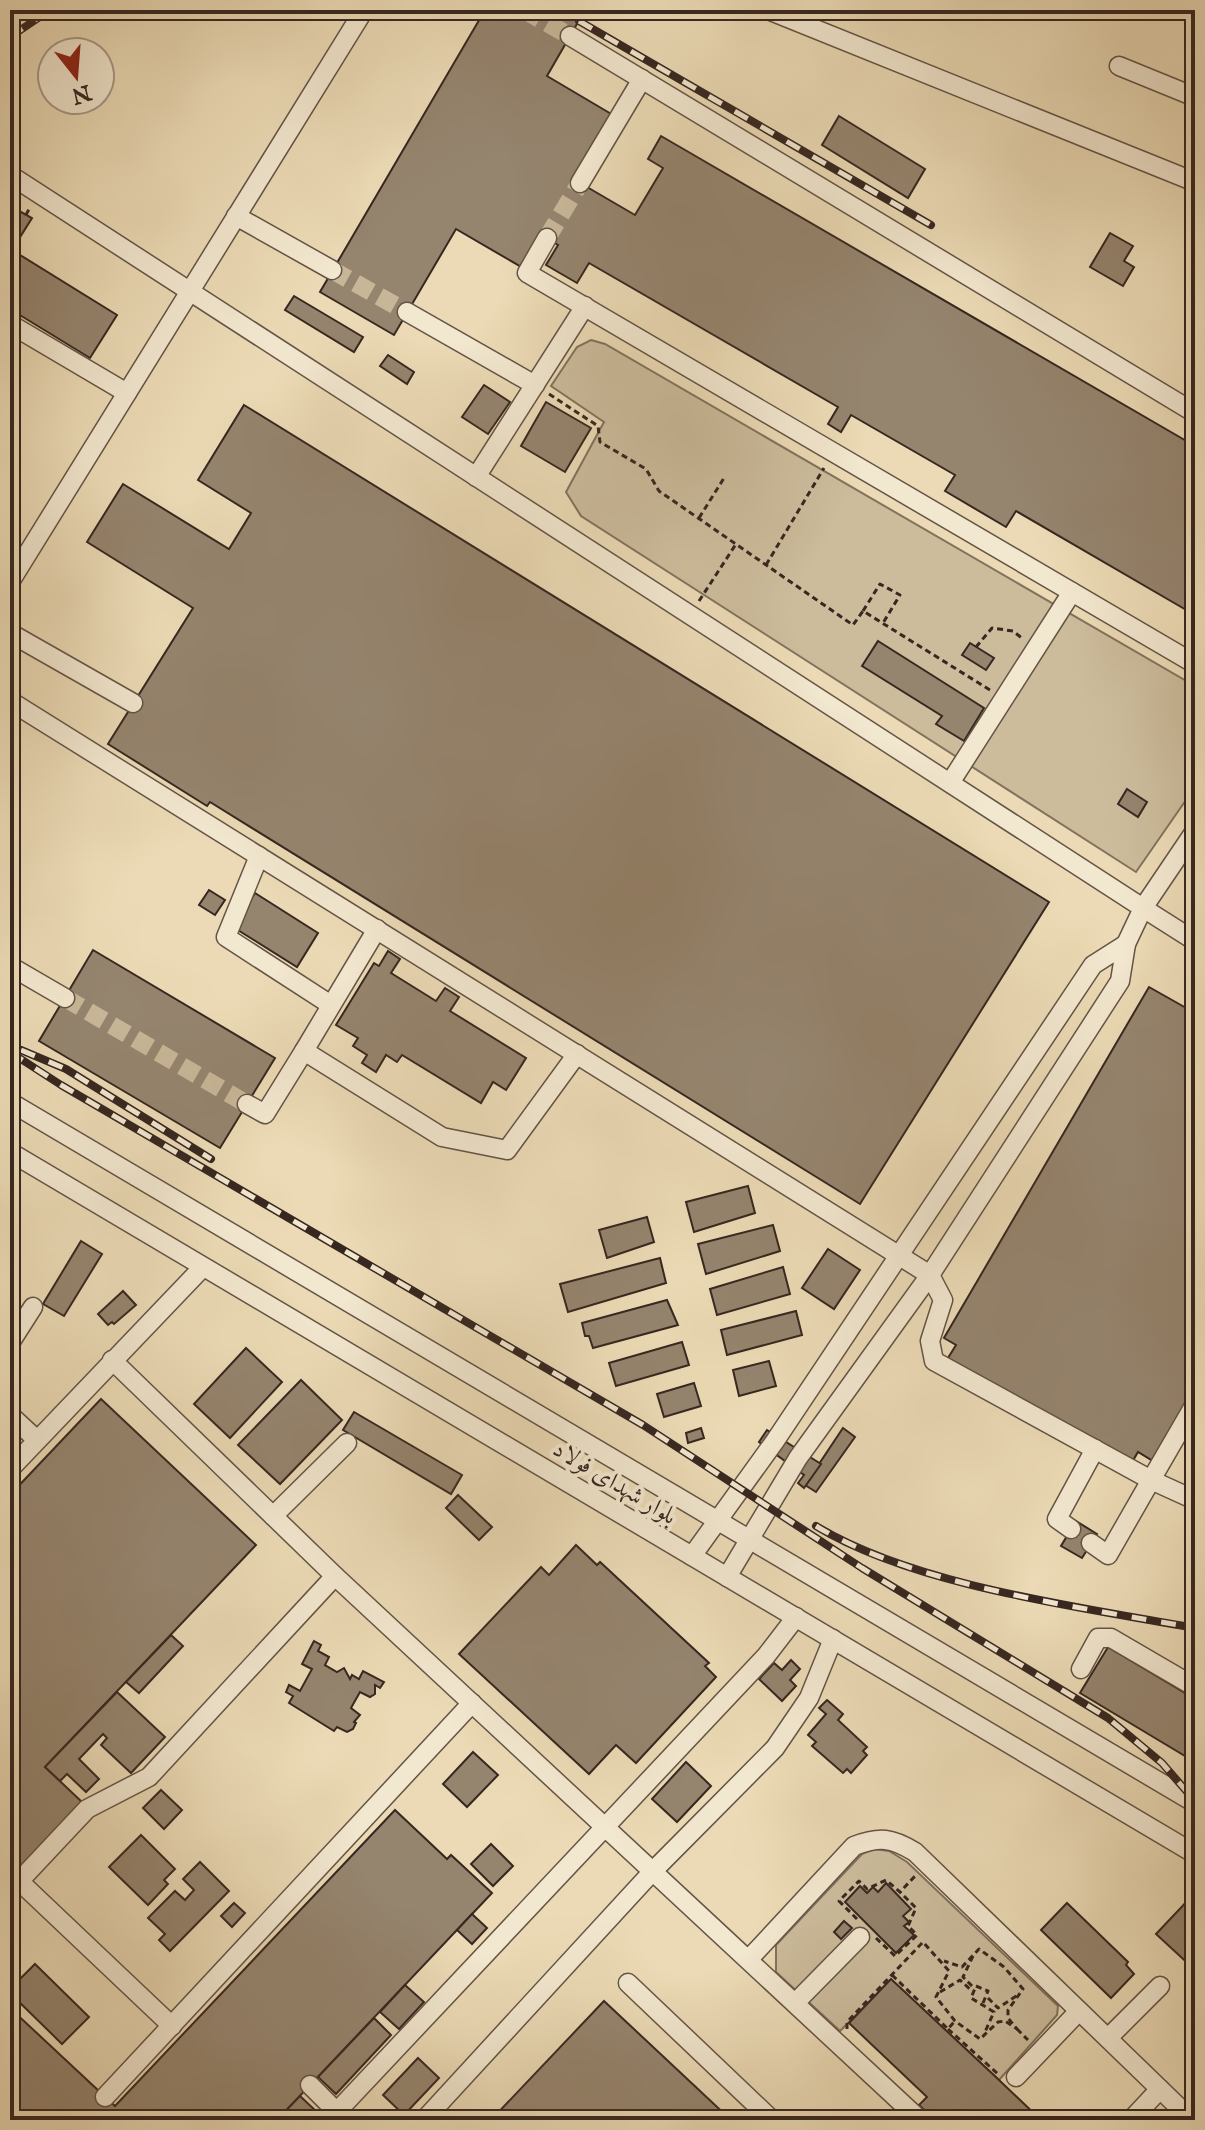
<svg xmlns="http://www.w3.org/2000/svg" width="1205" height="2130" viewBox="0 0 1205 2130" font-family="'IM FELL English',Amiri,serif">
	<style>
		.green { fill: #ccbc9c; stroke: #82725e; stroke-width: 2 }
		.building { fill: #95846e; stroke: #372721; stroke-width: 2 }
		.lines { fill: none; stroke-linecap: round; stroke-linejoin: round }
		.minor-tunnel { stroke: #c7b697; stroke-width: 18; stroke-dasharray: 18 9; stroke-linecap: butt }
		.minor-casing { stroke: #645446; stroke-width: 21 }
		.path { stroke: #372721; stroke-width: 3; stroke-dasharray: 6 4; stroke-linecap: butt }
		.minor { stroke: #f2e7cf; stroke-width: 18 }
		.rail-casing { stroke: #372721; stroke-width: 8 }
		.rail { stroke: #f2e7cf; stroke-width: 5; stroke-dasharray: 15; stroke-linecap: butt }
		.labels { text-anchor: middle; stroke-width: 8; stroke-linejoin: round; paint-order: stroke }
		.street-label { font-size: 24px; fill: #372721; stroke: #f2e7cf }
	</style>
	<rect width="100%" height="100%" fill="#ebdab5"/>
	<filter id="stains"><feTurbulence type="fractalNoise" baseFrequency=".0025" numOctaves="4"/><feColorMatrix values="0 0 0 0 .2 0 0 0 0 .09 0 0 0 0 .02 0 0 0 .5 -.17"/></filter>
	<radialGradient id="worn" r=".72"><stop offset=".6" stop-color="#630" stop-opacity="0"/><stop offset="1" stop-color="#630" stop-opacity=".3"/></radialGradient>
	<g class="green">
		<polygon points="591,340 605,344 1195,686 1195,787 1136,872 581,516 566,492 604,422 551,386 577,347"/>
		<polygon points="874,1849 889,1851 907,1862 1058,2006 1057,2015 999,2080 891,1980 840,2031 776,1972 776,1945 862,1854"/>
	</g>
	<g class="building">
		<polygon points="485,10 585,10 547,76 613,115 575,180 635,215 663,168 648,159 661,136 1195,446 1195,600 1188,611 1016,511 1006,527 945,491 955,475 851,415 841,432 828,424 838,407 589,263 577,283 546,265 558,245 542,235 523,268 456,229 394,335 320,292"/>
		<polygon points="839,116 925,169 908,198 822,145"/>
		<polygon points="21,212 32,218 12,250 117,315 90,358 10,309 10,229"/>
		<polygon points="1110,233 1133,246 1124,261 1134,267 1123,286 1090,267"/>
		<polygon points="294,296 363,337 354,352 285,310"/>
		<polygon points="388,355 414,372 407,384 380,366"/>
		<polygon points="484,385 510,402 488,434 462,417"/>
		<polygon points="546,402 591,428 565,472 521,446"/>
		<polygon points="244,405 1049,902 860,1204 210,802 207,806 108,744 193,608 87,542 123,484 229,549 251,513 198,480"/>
		<polygon points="878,641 984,708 964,741 936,724 942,716 862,666"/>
		<polygon points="970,643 994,658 986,670 962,655"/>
		<polygon points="1127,789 1147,802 1138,817 1118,804"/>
		<polygon points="209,890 225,900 215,915 199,905"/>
		<polygon points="255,893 318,933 297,967 233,927"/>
		<polygon points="93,950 275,1058 220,1148 39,1041"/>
		<polygon points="388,951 400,959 391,973 436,1001 445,988 459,997 450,1011 526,1058 506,1090 493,1082 481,1103 402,1055 397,1062 386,1055 376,1072 362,1063 367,1055 353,1046 358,1038 336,1025 374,963 379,966"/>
		<polygon points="1149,987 1195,1013 1195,1389 1153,1461 1138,1452 1131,1464 948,1358 956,1345 944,1338"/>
		<polygon points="748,1186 755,1213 694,1232 686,1202"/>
		<polygon points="647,1217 654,1242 607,1258 599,1230"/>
		<polygon points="773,1225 780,1251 706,1274 698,1244"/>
		<polygon points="81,1241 102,1254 64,1316 43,1304"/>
		<polygon points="828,1249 860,1270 834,1309 802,1288"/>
		<polygon points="660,1258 666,1283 568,1312 560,1284"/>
		<polygon points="783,1267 790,1294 717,1315 710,1289"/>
		<polygon points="123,1291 136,1305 114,1324 112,1322 108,1325 98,1314"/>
		<polygon points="667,1300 678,1325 593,1348 589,1336 585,1336 582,1323"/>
		<polygon points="796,1311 802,1335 727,1355 721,1330"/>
		<polygon points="682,1342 689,1365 616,1386 609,1363"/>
		<polygon points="246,1348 282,1382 230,1438 194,1404"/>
		<polygon points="769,1361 776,1386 739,1396 733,1370"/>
		<polygon points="301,1380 342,1420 280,1484 238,1445"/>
		<polygon points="694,1383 701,1406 664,1417 657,1394"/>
		<polygon points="101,1399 256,1545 45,1767 82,1802 10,1878 10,1495"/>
		<polygon points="354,1412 462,1475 451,1494 343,1430"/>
		<polygon points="701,1428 704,1438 688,1443 686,1433"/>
		<polygon points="843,1428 855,1437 816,1492 805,1485"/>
		<polygon points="767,1430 821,1464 804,1488 798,1483 804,1475 759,1442"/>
		<polygon points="458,1495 492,1527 479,1540 446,1508"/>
		<polygon points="1076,1521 1097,1534 1082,1558 1061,1546"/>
		<polygon points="576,1545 597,1565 600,1562 709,1663 705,1666 716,1677 636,1763 616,1745 589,1774 459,1654 541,1567 549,1575"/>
		<polygon points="171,1635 183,1646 139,1693 126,1682"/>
		<polygon points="314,1641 321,1645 318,1651 329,1657 325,1665 337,1672 344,1668 350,1679 352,1675 359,1679 363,1671 384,1682 380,1688 375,1685 375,1694 370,1697 360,1692 351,1708 360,1715 354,1722 356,1723 353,1729 347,1732 337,1727 334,1731 289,1703 293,1696 286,1692 289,1685 300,1691 312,1669 302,1664"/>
		<polygon points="1108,1647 1195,1699 1195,1762 1080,1693"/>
		<polygon points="791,1660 800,1669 790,1680 796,1686 782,1701 759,1679 774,1663 782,1670"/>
		<polygon points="117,1692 165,1737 131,1773 101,1745 107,1738 103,1734 79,1759 99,1779 86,1792 67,1774 60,1781 45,1767"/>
		<polygon points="827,1700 843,1714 838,1720 867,1747 863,1751 867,1755 851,1773 847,1769 843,1773 812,1746 816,1742 808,1735 826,1714 819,1708"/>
		<polygon points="473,1752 498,1775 467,1807 443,1784"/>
		<polygon points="686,1762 711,1786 677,1822 652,1799"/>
		<polygon points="161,1790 182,1810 164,1829 143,1808"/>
		<polygon points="395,1810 447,1859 451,1855 492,1893 277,2120 10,2120 10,2008 115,2106"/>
		<polygon points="141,1835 175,1869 164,1880 168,1884 148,1905 109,1867"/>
		<polygon points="491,1844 513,1866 493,1886 471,1864"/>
		<polygon points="200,1862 229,1891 170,1951 159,1940 165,1934 148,1918 175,1891 185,1900 194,1890 183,1879"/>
		<polygon points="886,1883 911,1909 903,1916 909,1922 904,1926 914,1935 896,1953 845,1902 860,1886 867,1893 873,1887 878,1892"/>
		<polygon points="1192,1896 1195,1899 1195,1970 1156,1934"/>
		<polygon points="234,1903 245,1913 232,1927 221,1916"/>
		<polygon points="1067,1903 1128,1962 1126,1965 1134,1974 1111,1998 1041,1930"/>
		<polygon points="472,1914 487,1928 472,1944 457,1930"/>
		<polygon points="844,1921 852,1928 841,1939 834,1932"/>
		<polygon points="35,1964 89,2017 62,2044 10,1993 10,1989"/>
		<polygon points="891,1979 999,2080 1041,2120 935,2120 919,2105 927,2097 849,2023"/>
		<polygon points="405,1985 424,2002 399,2029 380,2012"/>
		<polygon points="604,2001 731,2120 491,2120"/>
		<polygon points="374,2018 391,2035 336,2094 318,2077"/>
		<polygon points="418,2058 439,2078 404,2115 383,2095"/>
		<polygon points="300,2096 318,2113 311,2120 277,2120"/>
	</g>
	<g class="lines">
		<g class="minor-tunnel">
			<polyline points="524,10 570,36"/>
			<polyline points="547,238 580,183"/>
			<polyline points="332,270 407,312"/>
			<polyline points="65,998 247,1104"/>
		</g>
		<g class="minor-casing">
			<g id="minor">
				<polyline points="768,10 1195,182"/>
				<polyline points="570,36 1195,413"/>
				<polyline points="1119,66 1195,97"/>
				<polyline points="10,175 1143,908 1126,944"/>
				<polyline points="580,183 642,79"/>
				<polyline points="236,216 332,270"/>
				<polyline points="547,238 527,273 1195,664"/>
				<polyline points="407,312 535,385"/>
				<polyline points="10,324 127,393"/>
				<polyline points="476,477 585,306"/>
				<polyline points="10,582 364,10"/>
				<polyline points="10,633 133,703"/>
				<polyline points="10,701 930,1275 943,1300 930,1341 934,1361 1151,1480 1195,1404"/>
				<polyline points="950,783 1072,592"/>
				<polyline points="1195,831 1143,908 1195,941"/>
				<polyline points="259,856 226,937 331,1005"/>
				<polyline points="377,929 304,1051 442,1137 507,1150 577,1054"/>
				<polyline points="10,966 65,998"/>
				<polyline points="10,1102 1195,1803"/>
				<polyline points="247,1104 265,1114 304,1051"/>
				<polyline points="10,1152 1195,1854"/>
				<polyline points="10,1343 33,1307"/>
				<polyline points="112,1360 335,1576 920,2120"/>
				<polyline points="10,1415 37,1440"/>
				<polyline points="10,1469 203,1267"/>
				<polyline points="273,1516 347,1443"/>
				<polyline points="1071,1529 1057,1519 1095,1449"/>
				<polyline points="1091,1543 1108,1555 1151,1480 1195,1500"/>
				<polyline points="692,1556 775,1441 1093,965 1126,944 1120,981 930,1275 798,1458 727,1577"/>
				<polyline points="1081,1669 1098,1638 1111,1638 1195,1687"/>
				<polyline points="19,1881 172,2026"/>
				<polyline points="10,1891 87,1809 149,1777 335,1576"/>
				<path d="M749,1959L854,1846C880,1836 892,1838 915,1852L1192,2120"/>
				<polyline points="628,1983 772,2120"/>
				<polyline points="796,2002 860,1937"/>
				<polyline points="1108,2038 1160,1986"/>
				<polyline points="1016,2077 1079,2011"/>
				<polyline points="310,2085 343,2118"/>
				<polyline points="105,2097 472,1703"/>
				<polyline points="329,2120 766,1656 796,1617"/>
				<polyline points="424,2120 653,1871 775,1748 809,1698 833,1639"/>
				<polyline points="1131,2120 1160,2089"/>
			</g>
		</g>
		<g class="path">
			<polyline points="966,10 986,19"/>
			<polyline points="26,215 30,207"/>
			<polyline points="549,394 598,426 600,442 646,469 659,491 853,625 863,611 990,690"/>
			<polyline points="699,518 724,478"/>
			<polyline points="766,565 824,468"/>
			<polyline points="699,601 736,544"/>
			<polyline points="863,611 880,584 900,595 883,623"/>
			<polyline points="976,647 992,628 1013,631 1023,639"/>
			<polyline points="857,1919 839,1901 859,1881 867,1889 886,1880 900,1892 916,1875"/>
			<polyline points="876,1938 895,1956 917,1935 908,1926 916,1908 900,1892"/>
			<polyline points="973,1956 963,1977 974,1988"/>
			<polyline points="892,1975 948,2029 955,2021"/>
			<polyline points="940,1992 960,1980 972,1991"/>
			<polyline points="988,1998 998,2008 1018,1995"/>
			<polyline points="983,2003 988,1991 976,1986 971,1998 994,2012 984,2034"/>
			<polyline points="847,2029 847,2022 923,1942 949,1971 936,1997 955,2021 980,2039 998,2022 1005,2021 1017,2029 1008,2018 1008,2010 1023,1989 1004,1967 979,1949 962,1967 944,1961"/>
			<polyline points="948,2029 999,2075"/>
			<polyline points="1017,2029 1028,2040"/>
		</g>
		<use href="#minor" class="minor"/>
		<g class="rail-casing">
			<g id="rail">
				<polyline points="579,21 931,225"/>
				<polyline points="10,37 50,10"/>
				<polyline points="21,1050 66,1069 211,1159"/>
				<polyline points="10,1052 61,1085 643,1425 862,1568 1108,1718 1162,1763 1195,1801"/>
				<path d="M816,1526C915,1586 1080,1607 1195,1628"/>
			</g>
		</g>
		<use href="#rail" class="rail"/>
	</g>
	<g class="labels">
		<g class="street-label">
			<text transform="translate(615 1482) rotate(31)" y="8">بلوار شهدای فولاد</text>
		</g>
	</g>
	<rect width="1205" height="2130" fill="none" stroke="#ebdab5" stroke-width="40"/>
	<rect x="12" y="12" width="1181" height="2106" fill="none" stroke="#372721" stroke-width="4"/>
	<rect x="20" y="20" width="1165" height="2090" fill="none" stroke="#372721" stroke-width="2"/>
	<g transform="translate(76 76) rotate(163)"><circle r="38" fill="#f2e7cf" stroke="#a79a89" stroke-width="2"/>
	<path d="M0-6L14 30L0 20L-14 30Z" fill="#8f2418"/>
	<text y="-12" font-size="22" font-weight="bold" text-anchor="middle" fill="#372721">N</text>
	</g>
	<rect width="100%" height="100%" filter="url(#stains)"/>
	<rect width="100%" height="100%" fill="url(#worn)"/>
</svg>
